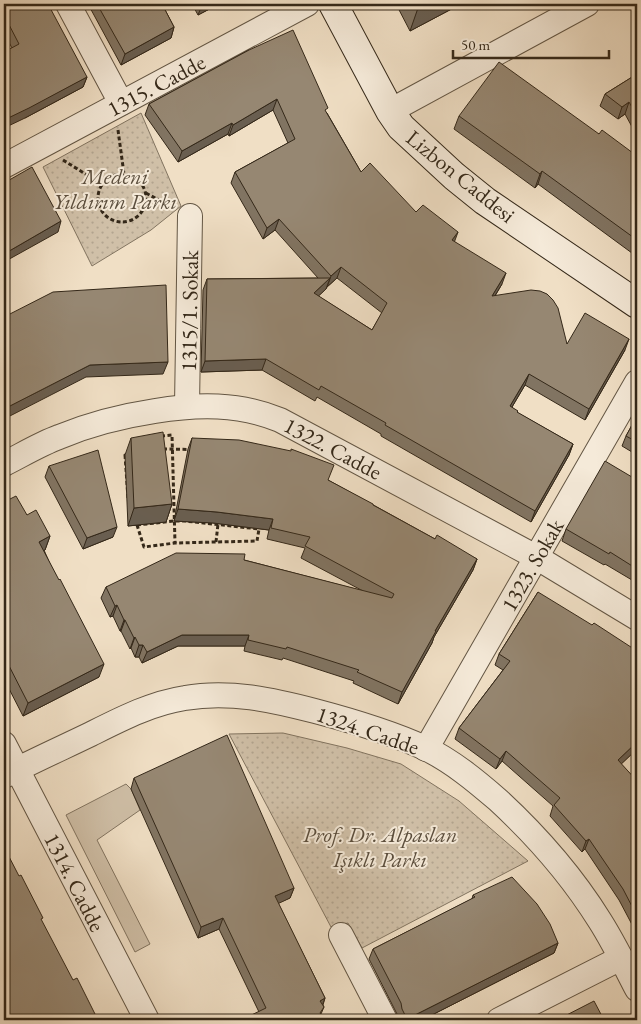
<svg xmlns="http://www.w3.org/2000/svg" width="641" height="1024" viewBox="0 0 641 1024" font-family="'EB Garamond',serif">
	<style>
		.green { fill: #d0c0a8; stroke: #827460 }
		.park { fill: url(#park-dots); stroke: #827460 }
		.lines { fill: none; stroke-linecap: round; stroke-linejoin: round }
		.minor-casing { stroke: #635644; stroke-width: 26 }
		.secondary-casing { stroke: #342819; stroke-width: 30 }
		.path { stroke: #342819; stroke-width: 3; stroke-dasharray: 4 2.5; stroke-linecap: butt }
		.minor { stroke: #f5ead9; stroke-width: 24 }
		.secondary { stroke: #f5ead9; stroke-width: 28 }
		.wall { fill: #817462; stroke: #342819; fill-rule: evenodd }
		.shaded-wall { fill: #695e50; stroke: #342819 }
		.building { fill: #968772; stroke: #342819 }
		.labels { text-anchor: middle; stroke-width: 4; stroke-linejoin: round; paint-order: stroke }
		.street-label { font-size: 22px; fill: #342819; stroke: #f5ead9 }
		.park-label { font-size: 22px; font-style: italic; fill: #5b4e3d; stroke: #f5ead9 }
	</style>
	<defs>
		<pattern id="park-dots" width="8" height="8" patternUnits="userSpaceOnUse" patternTransform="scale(1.25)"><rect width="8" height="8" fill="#d0c0a8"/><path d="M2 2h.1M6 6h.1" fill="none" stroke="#b3a590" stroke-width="1.8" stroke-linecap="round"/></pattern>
	</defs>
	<rect width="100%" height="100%" fill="#f0dfc5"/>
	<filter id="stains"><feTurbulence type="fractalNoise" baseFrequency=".004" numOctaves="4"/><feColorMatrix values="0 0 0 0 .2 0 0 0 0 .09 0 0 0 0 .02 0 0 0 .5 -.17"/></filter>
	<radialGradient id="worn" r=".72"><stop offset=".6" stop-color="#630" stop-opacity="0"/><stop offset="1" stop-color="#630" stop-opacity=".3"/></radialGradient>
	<polygon class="green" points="126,784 131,789 140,810 97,840 150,944 135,952 66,815"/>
	<g class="park">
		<polygon points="141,113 181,206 151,230 92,266 43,167"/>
		<polygon points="283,733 347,748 401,764 459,801 528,861 362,948 348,923 331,927 229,734"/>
	</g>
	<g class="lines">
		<g class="minor-casing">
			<g id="minor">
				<polyline points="68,4 121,103"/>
				<polyline points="390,111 587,4"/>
				<polyline points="4,166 307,4"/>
				<polyline points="187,406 190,216"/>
				<path d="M4,464C22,455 40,444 59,437C90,424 122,416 155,411C197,404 239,403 280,420L536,557L637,618"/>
				<polyline points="4,744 147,1020"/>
				<polyline points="426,749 637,382"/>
				<path d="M4,776C33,761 62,748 91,734C121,719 152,703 185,698C229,690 273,700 315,711C353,721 390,732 425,748C452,761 476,781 498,800C537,836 572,876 600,921C614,943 625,966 637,989"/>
				<polyline points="341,935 385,1020"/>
				<polyline points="499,1020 621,958"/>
			</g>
		</g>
		<g class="secondary-casing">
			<polyline id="secondary" points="333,4 390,111 401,127 427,151 454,176 485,201 637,304"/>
		</g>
		<g class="path">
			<polyline points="118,130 124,174"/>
			<polyline points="63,160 103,185"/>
			<circle cx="122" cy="198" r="24"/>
			<polyline points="146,193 171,207"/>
			<polyline points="161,436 172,435 175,543"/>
			<polygon points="163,449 221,450 246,454 278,461 259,529 185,521 174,521 137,525 128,498 125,455"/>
			<polyline points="137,525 144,547 175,543 257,541 259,529"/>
			<polyline points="216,542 218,524"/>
		</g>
		<use href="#minor" class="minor"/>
		<use href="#secondary" class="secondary"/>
	</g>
	<g class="wall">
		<polygon points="4,4 87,77 83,87 25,118 12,48 4,33"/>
		<polygon points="88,4 162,4 174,27 171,38 121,65"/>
		<polygon points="192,4 219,4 198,15"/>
		<polygon points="396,4 461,4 410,31"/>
		<path d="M249,50L327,113L361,172L416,212L455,242L502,284L495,296L567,344L625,350L585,420L525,385L512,407L518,413L573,444L569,455L531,522L381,436V434L317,397L315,401L262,370L201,372L203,290L207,279L318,278L275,230L263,239L231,183L235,172L288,143L273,110L229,136L228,134L178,162L145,115L149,104ZM337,278L382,313L372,330L318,296L326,289L327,287Z"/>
		<polygon points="637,74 637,136 625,114 618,119 600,106 605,94"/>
		<polygon points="459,116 599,134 637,156 637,254 636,256 538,184 535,188 454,129"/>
		<polygon points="637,416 637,455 622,446 626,436"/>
		<polygon points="131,438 172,504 166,522 128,526 125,455"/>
		<polygon points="192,438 328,480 435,539 477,559 473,570 434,637 432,643 398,704 353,683 354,681 283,658 282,660 244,651 245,646 178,646 142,663 139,657 135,657 131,648 130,649 121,631 120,631 113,616 110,617 101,598 106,587 244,560 363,591 301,558 305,548 267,539 269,530 213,523 174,521 188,449"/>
		<polygon points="49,466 113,537 83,549 45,477"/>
		<polygon points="637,480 637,583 605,564 604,565 562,541 566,529"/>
		<polygon points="4,502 27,515 50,536 45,550 44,550 99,677 23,716 4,679"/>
		<polygon points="538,592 637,749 621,764 637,781 637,934 619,900 585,849 582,852 550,816 553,806 502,761 496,769 455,739 459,728 503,670 495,665 499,654"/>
		<polygon points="134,778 294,888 290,898 278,903 325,998 323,1005 324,1007 321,1014 259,1012 219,929 198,938 131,789"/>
		<polygon points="473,895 558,943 554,953 422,1020 399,1020 397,1014 369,959 373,949 472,899"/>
	</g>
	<g class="shaded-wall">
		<polygon points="204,4 219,4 198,15 202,5"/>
		<polygon points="426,4 461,4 410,31 418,8"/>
		<polygon points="174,27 171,38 121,65 125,54"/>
		<polygon points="87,77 83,87 25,118 4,128 4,120"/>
		<polygon points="277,99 273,110 229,136 233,125"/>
		<polygon points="629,102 625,114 618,119 622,107"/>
		<polygon points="232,123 228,134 178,162 182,151"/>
		<polygon points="542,171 538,184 535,188 540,174"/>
		<polygon points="279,219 275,230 263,239 267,228"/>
		<polygon points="61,221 58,232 4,262 4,254"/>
		<polygon points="458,232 454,243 452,240"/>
		<polygon points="341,267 337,278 327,287 331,276"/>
		<polygon points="506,273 502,284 488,307 492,296"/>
		<polygon points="330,278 326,289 310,304 314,293"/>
		<polygon points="629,339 625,350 585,420 589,409"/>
		<polygon points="266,359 262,370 201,372 205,361"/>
		<polygon points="168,362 163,374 86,377 4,419 4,409 90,365"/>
		<polygon points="529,374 525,385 506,417 510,406"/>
		<polygon points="573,444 569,455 531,522 535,511"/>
		<polygon points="172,504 166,522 128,526 134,508"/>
		<polygon points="178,509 217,512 273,519 269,530 213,523 174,521"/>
		<polygon points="117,527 113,537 83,549 87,538"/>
		<polygon points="50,536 45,550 34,555 39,542"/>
		<polygon points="477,559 473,570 434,637 432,643 398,704 402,692 435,631"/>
		<polygon points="117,605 113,616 110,617 115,606"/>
		<polygon points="124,620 125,620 121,631 120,631"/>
		<polygon points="182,635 249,635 245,646 178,646 142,663 147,652"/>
		<polygon points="135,637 131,648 130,649 134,638"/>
		<polygon points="139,645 143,645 139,657 135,657"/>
		<polygon points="104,664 99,677 23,716 28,703"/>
		<polygon points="637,742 637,749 614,771 618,760"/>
		<polygon points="506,751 502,761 496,769 500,759"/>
		<polygon points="589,839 585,849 582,852 586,841"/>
		<polygon points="294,888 290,898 271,907 275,896"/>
		<polygon points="223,918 219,929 198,938 201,927"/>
		<polygon points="558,943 554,953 422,1020 407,1020 407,1019"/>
		<polygon points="325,998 321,1009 320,1001"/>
	</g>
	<g class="building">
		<polygon points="4,4 48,4 87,77 29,108 4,120 4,52 19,44 4,15"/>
		<polygon points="97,4 162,4 174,27 125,54"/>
		<polygon points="416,4 426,4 418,8"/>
		<polygon points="293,30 328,108 325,110 361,172 370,163 416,212 423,205 458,232 452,240 506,273 492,296 531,290 540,291 547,294 553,300 558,308 567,344 585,313 629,339 589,409 529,374 510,406 518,411 517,412 573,444 535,511 385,425 386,423 321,386 319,390 266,359 205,361 207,279 330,278 314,293 372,330 387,303 341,267 331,276 279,219 267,228 235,172 295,139 277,99 233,125 232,123 182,151 149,104 249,50"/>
		<polygon points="499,62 599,134 602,130 637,156 637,240 542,171 540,174 459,116"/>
		<polygon points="637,74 637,116 629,102 622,107 605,94"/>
		<polygon points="32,167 61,221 4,254 4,183"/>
		<polygon points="166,285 168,362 90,365 4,409 4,317 53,292"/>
		<polygon points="637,416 637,442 626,436"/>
		<polygon points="163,432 172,504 134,508 131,438"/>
		<polygon points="192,438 239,440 291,451 291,449 334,465 328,480 373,504 373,505 435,539 437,535 477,559 435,631 436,631 402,692 357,672 359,670 287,647 286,649 248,640 249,635 182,635 147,652 143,645 139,645 135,637 134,638 125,620 124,620 117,605 115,606 106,587 176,553 245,554 244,560 392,598 394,594 305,546 310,537 271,528 273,519 217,512 178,509"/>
		<polygon points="98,450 117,527 87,538 49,466"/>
		<polygon points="605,461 637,480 637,569 610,552 609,554 566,529"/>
		<polygon points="16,496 27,515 36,510 50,536 39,542 59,580 60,579 104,664 28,703 4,656 4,502"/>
		<polygon points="538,592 592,625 594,623 637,651 637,742 618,760 637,781 637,916 623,889 589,839 586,841 554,805 560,798 506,751 500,759 459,728 510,661 499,654"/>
		<polygon points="227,735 294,888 275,896 325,998 320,1001 324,1007 320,1013 324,1018 323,1020 241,1020 266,1008 223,918 201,927 134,778"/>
		<polygon points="4,847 19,876 21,875 43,918 41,919 73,980 77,978 97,1018 94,1020 4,1020"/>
		<polygon points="512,877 537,904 550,924 558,943 407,1019 402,1009 401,1003 373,949 475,897 473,895"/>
		<polygon points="594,1001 604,1020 557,1020"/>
	</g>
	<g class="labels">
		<g class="street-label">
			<text transform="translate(156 85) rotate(-28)" y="8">1315. Cadde</text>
			<text transform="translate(461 176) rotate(39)" y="8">Lizbon Caddesi</text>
			<text transform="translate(189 311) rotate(-89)" y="8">1315/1. Sokak</text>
			<text transform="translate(333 448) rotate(28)" y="8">1322. Cadde</text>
			<text transform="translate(532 565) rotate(-60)" y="8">1323. Sokak</text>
			<text transform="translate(368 730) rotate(19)" y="8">1324. Cadde</text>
			<text transform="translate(75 882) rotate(63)" y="8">1314. Cadde</text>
		</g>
		<g class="park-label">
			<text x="115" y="184">Medeni<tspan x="115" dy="25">Yıldırım Parkı</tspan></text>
			<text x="380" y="842">Prof. Dr. Alpaslan<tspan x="380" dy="25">Işıklı Parkı</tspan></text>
		</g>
	</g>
	<rect width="641" height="1024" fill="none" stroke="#f0dfc5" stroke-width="20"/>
	<rect x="5" y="5" width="631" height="1014" fill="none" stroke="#342819" stroke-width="2.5"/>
	<rect x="10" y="10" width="621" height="1004" fill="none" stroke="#342819"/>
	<path d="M453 50v8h156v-8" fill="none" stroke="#342819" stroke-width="2.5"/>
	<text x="461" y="50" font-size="15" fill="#342819" stroke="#f5ead9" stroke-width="4" paint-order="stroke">50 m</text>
	<rect width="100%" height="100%" filter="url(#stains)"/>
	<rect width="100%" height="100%" fill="url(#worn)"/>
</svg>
